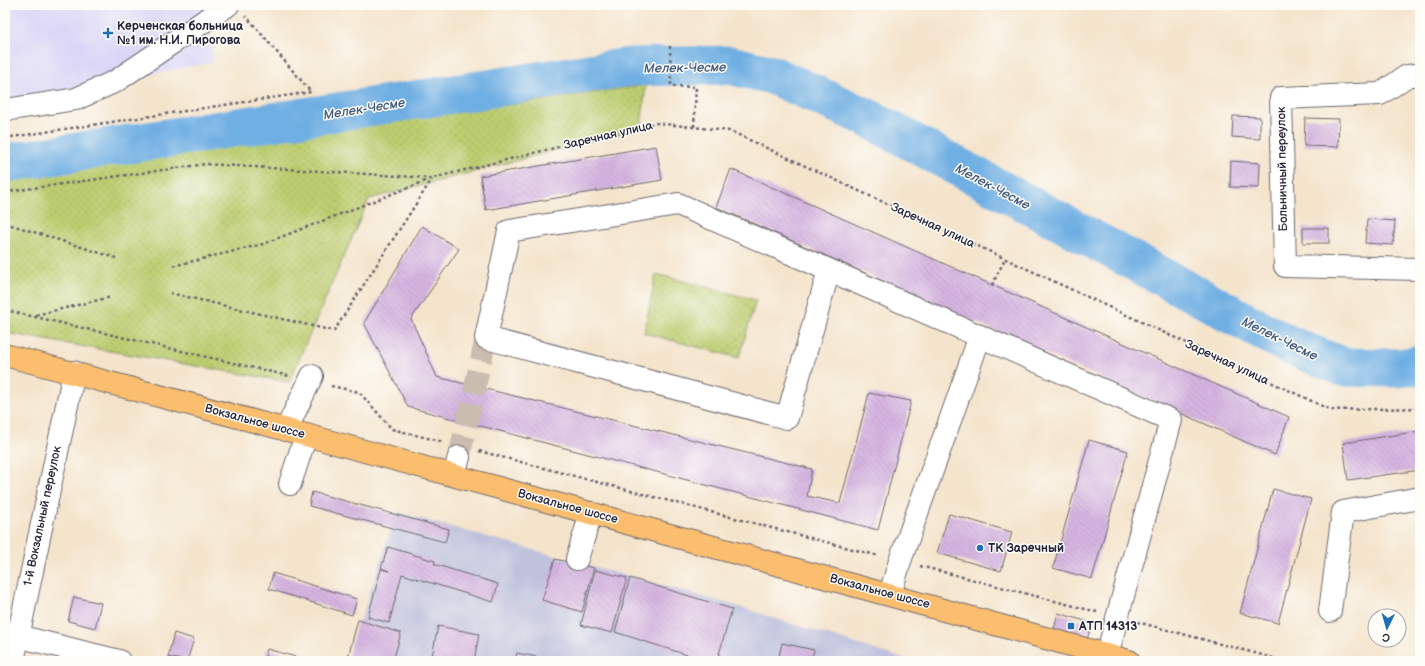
<svg xmlns="http://www.w3.org/2000/svg" width="1425" height="666" viewBox="0 0 1425 666" font-family="'Balsamiq Sans',sans-serif">
	<style>
		.built { fill: #dad6f7 }
		.industrial { fill: #c0c2dd }
		.green { fill: url(#green-dots); stroke: #6f7855 }
		.lines { fill: none; stroke-linecap: round; stroke-linejoin: round }
		.river { stroke: #6fafe3; stroke-width: 39 }
		.building { fill: url(#building-back-hatch) }
		.minor-tunnel { stroke: #cabdaf; stroke-width: 22; stroke-dasharray: 22 11; stroke-linecap: butt }
		.minor-casing { stroke: #6c666e; stroke-width: 24 }
		.major-casing { stroke: #6c666e; stroke-width: 24 }
		.path { stroke: #6c666e; stroke-width: 2.5; stroke-dasharray: 3 3; stroke-linecap: butt }
		.minor { stroke: #fff; stroke-width: 22 }
		.major { stroke: #fabe6e; stroke-width: 22 }
		.poi-dot { fill: #1f6fb2; stroke: #fdfcf7; stroke-width: 1.5 }
		.labels { text-anchor: middle; stroke-width: 3; stroke-linejoin: round; paint-order: stroke }
		.poi-label { font-size: 12px; font-weight: bold; fill: #22223b; stroke: #fdfcf7; text-anchor: start }
		.street-label { font-size: 12px; fill: #22223b; stroke: #fdfcf7 }
		.water-label { font-size: 13px; font-style: italic; fill: #415a7e; stroke: #fdfcf7 }
	</style>
	<defs>
		<pattern id="green-dots" width="8" height="8" patternUnits="userSpaceOnUse"><rect width="8" height="8" fill="#bccd6f"/><path d="M2 2h.1M6 6h.1" fill="none" stroke="#a1b061" stroke-width="1.8" stroke-linecap="round"/></pattern>
		<pattern id="building-back-hatch" width="6" height="6" patternUnits="userSpaceOnUse"><rect width="6" height="6" fill="#d6b5e1"/><path d="M-1 5l2 2M0 0l6 6M5-1l2 2" fill="none" stroke="#b79bc2"/></pattern>
	</defs>
	<rect width="100%" height="100%" fill="#fdfcf7"/>
	<filter id="ink" filterUnits="userSpaceOnUse"><feTurbulence type="fractalNoise" baseFrequency=".025" numOctaves="2"/><feDisplacementMap in="SourceGraphic" scale="8" xChannelSelector="R" yChannelSelector="G"/><feConvolveMatrix kernelMatrix="1 2 1 2 8 2 1 2 1" color-interpolation-filters="sRGB"/></filter>
	<filter id="wash" filterUnits="userSpaceOnUse"><feTurbulence type="fractalNoise" baseFrequency=".012" numOctaves="4" result="noise"/><feDisplacementMap in="SourceGraphic" scale="16" xChannelSelector="R" yChannelSelector="G"/><feGaussianBlur stdDeviation="0.9" result="paint"/><feColorMatrix in="noise" values="0 0 0 0 0 0 0 0 0 0 0 0 0 0 0 0 0 1.4 0 .05"/><feComposite in="paint" operator="in"/></filter>
	<g filter="url(#wash)">
		<rect width="100%" height="100%" fill="#f4e4cc"/>
		<polygon class="built" points="5,5 206,5 214,62 5,102"/>
		<polygon class="industrial" points="397,512 733,605 910,661 370,661 348,657"/>
		<g class="green">
			<polygon points="646,85 641,128 369,199 289,382 5,333 5,178"/>
			<polygon points="656,274 756,300 739,358 644,333"/>
		</g>
		<g class="lines">
			<polyline class="river" points="5,163 629,67 730,65 772,75 866,117 1291,346 1344,367 1399,368 1420,365"/>
		</g>
		<g id="blocks">
			<g class="building">
				<polygon points="1233,116 1260,117 1260,139 1232,137"/>
				<polygon points="1305,118 1339,119 1338,147 1304,146"/>
				<polygon points="656,146 662,180 486,210 480,176"/>
				<polygon points="1231,161 1260,163 1259,188 1230,187"/>
				<polygon points="731,169 1289,417 1275,455 716,207"/>
				<polygon points="1367,219 1395,221 1393,245 1365,243"/>
				<polygon points="422,226 459,249 411,319 437,377 812,469 807,496 840,503 869,393 911,401 878,530 408,407 364,323"/>
				<rect x="1303" y="228" width="26" height="15"/>
				<polygon points="1420,431 1420,470 1348,480 1343,443"/>
				<polygon points="1089,440 1128,451 1092,579 1053,568"/>
				<polygon points="1273,489 1311,499 1278,623 1240,613"/>
				<polygon points="312,492 449,529 445,542 309,506"/>
				<polygon points="949,514 1012,532 1001,571 937,553"/>
				<polygon points="5,522 9,523 6,539 5,539"/>
				<polygon points="388,547 435,561 434,564 498,584 493,602 402,574 389,623 368,617 381,569 389,571 381,568"/>
				<polygon points="555,559 594,568 582,612 542,600"/>
				<polygon points="595,570 627,578 612,633 581,625"/>
				<polygon points="273,573 357,599 352,615 269,589"/>
				<polygon points="630,578 732,609 717,661 706,661 615,632"/>
				<polygon points="74,597 101,603 95,628 68,621"/>
				<polygon points="1058,613 1092,623 1086,643 1053,634"/>
				<polygon points="358,620 401,633 393,661 360,661 348,657"/>
				<polygon points="438,626 479,634 474,661 431,661"/>
				<polygon points="174,633 194,639 187,661 168,657"/>
				<polygon points="782,643 814,650 811,661 778,661"/>
				<polygon points="267,649 296,657 295,661 264,661"/>
				<polygon points="517,653 537,657 536,661 515,661"/>
			</g>
		</g>
	</g>
	<g filter="url(#ink)">
		<use href="#blocks" fill-opacity="0" stroke="#6c666e" stroke-width="1"/>
		<g class="lines">
			<polyline class="minor-tunnel" points="459,457 486,338"/>
			<g class="minor-casing">
				<g id="minor">
					<polyline points="1420,74 1407,76 1380,94 1281,98 1285,266 1420,269"/>
					<polyline points="5,110 76,99 116,81 228,5"/>
					<polyline points="829,270 787,418 486,338 509,231 678,204 1171,420 1107,655"/>
					<polyline points="286,430 312,376"/>
					<polyline points="454,475 459,457"/>
					<polyline points="290,484 306,435"/>
					<polyline points="577,559 591,513"/>
					<polyline points="890,594 900,561 980,336"/>
					<polyline points="1330,611 1343,512 1420,498"/>
					<polyline points="5,633 119,661"/>
					<polyline points="13,661 74,372"/>
				</g>
			</g>
			<g class="major-casing">
				<polyline id="major" points="5,355 306,435 1129,661"/>
			</g>
			<g class="path">
				<polyline points="670,46 671,86 696,87 694,127"/>
				<polyline points="5,138 311,92 246,16"/>
				<polyline points="5,192 206,164 430,178"/>
				<polyline points="5,223 116,258"/>
				<polyline points="173,266 263,244 433,178 655,123 730,131 1331,410 1420,408"/>
				<polyline points="992,285 1005,259"/>
				<polyline points="170,293 334,331 432,179"/>
				<polyline points="5,310 289,376"/>
				<polyline points="36,315 111,297"/>
				<polyline points="331,386 359,392 392,429 443,442"/>
				<polyline points="479,451 879,556"/>
				<polyline points="920,566 1097,612"/>
				<polyline points="1137,622 1285,661"/>
			</g>
			<use href="#minor" class="minor"/>
			<use href="#major" class="major"/>
		</g>
	</g>
	<g class="poi-dot">
		<path d="M106 27h4v4h4v4h-4v4h-4v-4h-4v-4h4z"/>
		<circle cx="980" cy="548" r="4"/>
		<rect x="1067" y="622" width="8" height="8" rx="2"/>
	</g>
	<g class="labels">
		<g class="poi-label">
			<text x="117" y="30">Керченская больница<tspan x="117" dy="14">№1 им. Н.И. Пирогова</tspan></text>
			<text x="988" y="552">ТК Заречный</text>
			<text x="1079" y="630">АТП 14313</text>
		</g>
		<g class="street-label">
			<text transform="translate(608 135) rotate(-13)" y="4">Заречная улица</text>
			<text transform="translate(1282 169) rotate(-91)" y="4">Больничный переулок</text>
			<text transform="translate(933 225) rotate(25)" y="4">Заречная улица</text>
			<text transform="translate(1227 362) rotate(25)" y="4">Заречная улица</text>
			<text transform="translate(255 421) rotate(15)" y="4">Вокзальное шоссе</text>
			<text transform="translate(568 506) rotate(15)" y="4">Вокзальное шоссе</text>
			<text transform="translate(42 516) rotate(-78)" y="4">1-й Вокзальный переулок</text>
			<text transform="translate(880 591) rotate(15)" y="4">Вокзальное шоссе</text>
		</g>
		<g class="water-label">
			<text transform="translate(685 67) rotate(-1)" y="5">Мелек-Чесме</text>
			<text transform="translate(364 108) rotate(-9)" y="5">Мелек-Чесме</text>
			<text transform="translate(993 186) rotate(28)" y="5">Мелек-Чесме</text>
			<text transform="translate(1280 338) rotate(26)" y="5">Мелек-Чесме</text>
		</g>
	</g>
	<rect width="1425" height="666" fill="none" stroke="#fdfcf7" stroke-width="20"/>
	<g transform="translate(1387 628) rotate(185)"><circle r="19" fill="#fdfcf7" stroke="#a5a5ac"/>
	<path d="M0-3L7 15L0 10L-7 15Z" fill="#1f6fb2"/>
	<text y="-6" font-size="11" font-weight="bold" text-anchor="middle" fill="#22223b">С</text>
	</g>
</svg>
